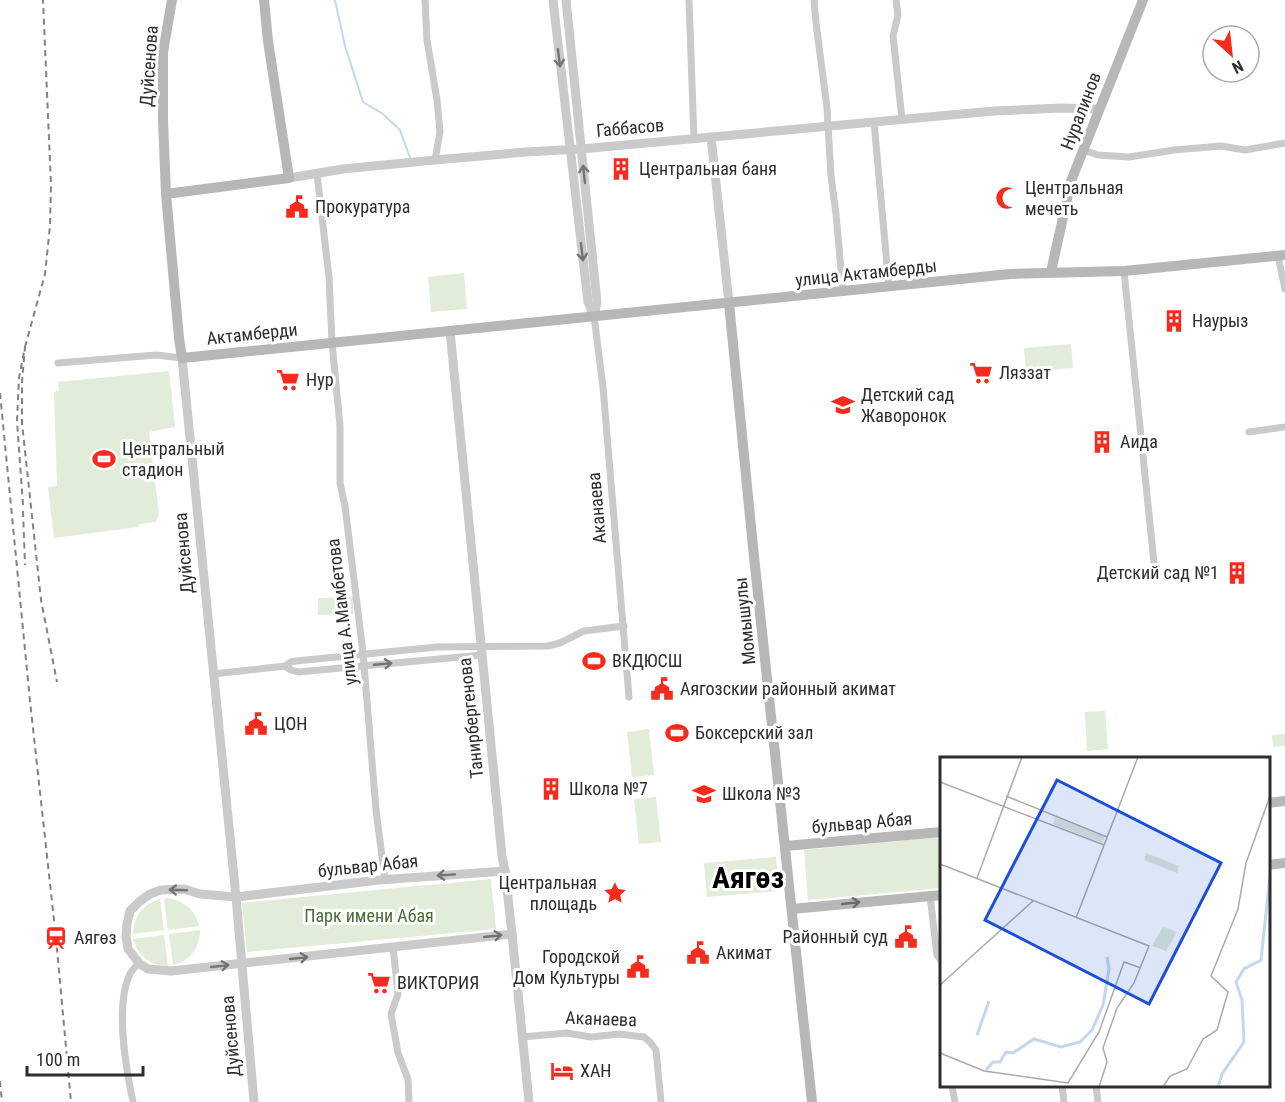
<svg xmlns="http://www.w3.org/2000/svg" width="1285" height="1102" viewBox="0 0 1285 1102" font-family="'Roboto Condensed',sans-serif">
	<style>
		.green { fill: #e1ecd9 }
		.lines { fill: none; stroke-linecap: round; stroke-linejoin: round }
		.stream { stroke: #c3d7ee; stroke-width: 2 }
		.minor { stroke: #cacaca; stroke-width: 7 }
		.tertiary { stroke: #cacaca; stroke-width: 9 }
		.secondary { stroke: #b7b7b7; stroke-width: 10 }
		.rail { stroke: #828282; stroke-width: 2; stroke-dasharray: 6 4.5; stroke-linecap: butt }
		.oneway { stroke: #747474 }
		.oneway2 { stroke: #6b6b6b }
		.labels { text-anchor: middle; stroke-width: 6; stroke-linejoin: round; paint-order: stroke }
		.street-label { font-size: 18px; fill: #2d2d2d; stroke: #fff }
		.poi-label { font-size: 18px; fill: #2d2d2d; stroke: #fff; text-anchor: start }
		.park-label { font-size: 18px; fill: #486d36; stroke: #fff }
		.town-label { font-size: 30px; font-weight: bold; fill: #000; stroke: #fff }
		.inset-river { fill: none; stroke: #c3d7ee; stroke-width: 3 }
		.inset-road { fill: none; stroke: #ababab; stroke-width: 1.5 }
		.view { fill: #1d4ed8; fill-opacity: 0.15; stroke: #1d4ed8; stroke-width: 3 }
		.inset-edge { fill: none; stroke: #2d2d2d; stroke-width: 3 }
	</style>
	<rect width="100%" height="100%" fill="#fff"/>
	<g class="green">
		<polygon points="464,273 467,309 431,312 428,277"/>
		<polygon points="1071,344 1073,368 1026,372 1024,348"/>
		<polygon points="169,371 175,427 149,432 159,514 156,522 139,524 139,527 54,538 48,487 57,486 54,392 59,391 58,382"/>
		<polygon points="353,597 353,614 318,615 318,598"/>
		<polygon points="1105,711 1108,749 1087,751 1085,712"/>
		<polygon points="649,729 654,775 632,777 627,732"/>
		<polygon points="1285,734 1285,746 1273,747 1272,735"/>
		<polygon points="656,797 661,842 639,844 634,799"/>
		<polygon points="941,837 941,888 808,900 804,850"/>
		<polygon points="776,857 779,891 707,897 704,863"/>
		<polygon points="491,879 496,929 247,952 242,903"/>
		<path d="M167,898C184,901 195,909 199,926L168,930L164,899Z"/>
		<path d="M160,899L164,930L133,934C133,917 143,904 160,899Z"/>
		<path d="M200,930C200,948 190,961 173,965L169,934Z"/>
		<path d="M164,935L168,966C151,966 138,956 133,939Z"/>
	</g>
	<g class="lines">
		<polyline class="stream" points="335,0 345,46 363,102 383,114 400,130 410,158"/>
		<g class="minor">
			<polyline points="425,0 427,40 437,100 440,132 435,160"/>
			<polyline points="689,0 694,139"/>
			<polyline points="814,0 816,23 827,108 831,176 836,214 843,292"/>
			<polyline points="896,0 898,15 893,36 902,119"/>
			<polyline points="874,122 889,287"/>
			<polyline points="1083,150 1098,155 1129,157 1174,150 1221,146 1245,150 1285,143"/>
			<polyline points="317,174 329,277 332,342 340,426 340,483 345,506 363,653 376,810 385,880"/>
			<polyline points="1278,256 1285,289"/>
			<polyline points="1124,271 1154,563"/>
			<polyline points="594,316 603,387 629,697"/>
			<polyline points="58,363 156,355 182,358"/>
			<polyline points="1249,432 1285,427"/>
			<polyline points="285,666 291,670 298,672 482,655"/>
			<polyline points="213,674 285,666 291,662 296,661 437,647 548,646 560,643 584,631 624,626"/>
			<polyline points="930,896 937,955 942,962"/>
			<polyline points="393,947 398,994 391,1014 398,1053 408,1079 409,1102"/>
			<polyline points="522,1037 567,1033 591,1037 619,1034 644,1037 650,1042 656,1050 661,1102"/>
			<polyline points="952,1086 955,1102"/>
			<polyline points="1062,1086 1064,1102"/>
			<polyline points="1096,1086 1098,1102"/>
			<path d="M133,1102C126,1069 115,1005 130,974C132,970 136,966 139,963"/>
		</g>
		<g class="tertiary">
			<polyline points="553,0 588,302 594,316"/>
			<polyline points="566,0 597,302 594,316"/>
			<polyline points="711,137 729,303"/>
			<polyline points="289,178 343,169 435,160 526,152 581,149 994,111 1062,108 1099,109"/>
			<polyline points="450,331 502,856 505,871 512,934 529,1102"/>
			<polyline points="182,358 236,897 254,1102"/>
			<polyline points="505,871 379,880 236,897 200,894 184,889 161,890 150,894 139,902 130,911 127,924 126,937 128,949 139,963 148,969 171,971 512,934"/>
		</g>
		<g class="secondary">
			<polyline points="172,0 163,52 163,120 166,194 179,338 182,358 1010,274 1124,271 1285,255"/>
			<polyline points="166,194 289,178 268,41 264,0"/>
			<polyline points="1051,272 1071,181 1143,0"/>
			<polyline points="729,303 753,547 812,1102"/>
			<polyline points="1268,803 1285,801"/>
			<polyline points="785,846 942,832"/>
			<polyline points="1268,865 1285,863"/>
			<polyline points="792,909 942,895"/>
		</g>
		<g class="rail">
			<polyline points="25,347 45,274 50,226 51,185 43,0"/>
			<polyline points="0,393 30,701 56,938 71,1102"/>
			<polyline points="23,505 17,421 19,378 25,347 22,382 22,423 41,600 57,682"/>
			<polyline points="23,511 25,565"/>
			<polyline points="0,1081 2,1102"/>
		</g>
	</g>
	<defs><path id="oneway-shaft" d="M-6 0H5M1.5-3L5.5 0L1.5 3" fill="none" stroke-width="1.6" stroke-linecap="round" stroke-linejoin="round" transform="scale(1.5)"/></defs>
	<g class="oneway">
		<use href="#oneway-shaft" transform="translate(559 58) rotate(83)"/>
		<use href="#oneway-shaft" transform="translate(584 174) rotate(-96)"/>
		<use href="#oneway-shaft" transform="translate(582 252) rotate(83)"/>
		<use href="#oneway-shaft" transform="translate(383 664) rotate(-5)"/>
		<use href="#oneway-shaft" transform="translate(446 875) rotate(176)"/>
		<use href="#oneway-shaft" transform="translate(178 890) rotate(-178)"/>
		<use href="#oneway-shaft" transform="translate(493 936) rotate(-6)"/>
		<use href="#oneway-shaft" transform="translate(299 958) rotate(-6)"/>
		<use href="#oneway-shaft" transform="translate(220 966) rotate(-6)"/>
	</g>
	<use class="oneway2" href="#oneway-shaft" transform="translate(851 903) rotate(-6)"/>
	<defs>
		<g id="building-bare" transform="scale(1.8)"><path d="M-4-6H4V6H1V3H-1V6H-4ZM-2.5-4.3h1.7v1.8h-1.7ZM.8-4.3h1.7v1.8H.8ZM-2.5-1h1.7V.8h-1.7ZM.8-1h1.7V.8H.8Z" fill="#f62b1d" stroke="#fff" stroke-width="2.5" paint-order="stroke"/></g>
		<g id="mosque-bare" transform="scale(1.8)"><path d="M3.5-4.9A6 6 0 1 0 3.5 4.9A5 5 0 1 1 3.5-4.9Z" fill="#f62b1d" stroke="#fff" stroke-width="2.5" paint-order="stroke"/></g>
		<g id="civic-bare" transform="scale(1.8)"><path d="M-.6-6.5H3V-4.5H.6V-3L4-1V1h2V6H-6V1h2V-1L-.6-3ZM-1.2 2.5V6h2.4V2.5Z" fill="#f62b1d" stroke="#fff" stroke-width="2.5" paint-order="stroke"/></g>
		<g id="supermarket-bare" transform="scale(1.8)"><path d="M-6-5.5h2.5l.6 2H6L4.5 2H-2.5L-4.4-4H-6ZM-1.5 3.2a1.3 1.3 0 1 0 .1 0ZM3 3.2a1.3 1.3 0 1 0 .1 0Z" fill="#f62b1d" stroke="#fff" stroke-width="2.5" paint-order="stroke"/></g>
		<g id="school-bare" transform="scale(1.8)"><path d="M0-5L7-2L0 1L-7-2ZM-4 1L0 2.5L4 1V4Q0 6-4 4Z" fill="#f62b1d" stroke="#fff" stroke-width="2.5" paint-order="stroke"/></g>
		<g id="stadium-bare" transform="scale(1.8)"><path d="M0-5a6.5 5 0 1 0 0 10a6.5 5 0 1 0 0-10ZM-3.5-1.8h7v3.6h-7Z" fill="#f62b1d" stroke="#fff" stroke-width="2.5" paint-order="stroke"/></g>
		<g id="sight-bare" transform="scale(1.8)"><path d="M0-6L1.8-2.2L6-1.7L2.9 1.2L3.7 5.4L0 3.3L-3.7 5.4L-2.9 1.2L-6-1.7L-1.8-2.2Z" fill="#f62b1d" stroke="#fff" stroke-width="2.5" paint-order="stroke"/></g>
		<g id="station-bare" transform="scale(1.8)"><path d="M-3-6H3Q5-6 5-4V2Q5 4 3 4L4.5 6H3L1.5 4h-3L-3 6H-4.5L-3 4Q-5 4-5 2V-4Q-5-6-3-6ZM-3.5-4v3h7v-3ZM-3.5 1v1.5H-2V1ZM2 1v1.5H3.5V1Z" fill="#f62b1d" stroke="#fff" stroke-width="2.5" paint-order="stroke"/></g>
		<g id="hotel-bare" transform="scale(1.8)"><path d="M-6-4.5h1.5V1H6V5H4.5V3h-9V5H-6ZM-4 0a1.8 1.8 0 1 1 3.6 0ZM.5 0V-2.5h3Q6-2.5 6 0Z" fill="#f62b1d" stroke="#fff" stroke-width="2.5" paint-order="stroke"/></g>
	</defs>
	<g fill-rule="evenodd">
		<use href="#building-bare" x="621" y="169"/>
		<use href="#mosque-bare" x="1007" y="198"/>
		<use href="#civic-bare" x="297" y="207"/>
		<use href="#building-bare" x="1174" y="321"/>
		<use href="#supermarket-bare" x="981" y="373"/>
		<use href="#supermarket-bare" x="288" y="380"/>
		<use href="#school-bare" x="843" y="405"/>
		<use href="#building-bare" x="1102" y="442"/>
		<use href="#stadium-bare" x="104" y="459"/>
		<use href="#building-bare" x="1237" y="573"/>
		<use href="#stadium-bare" x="594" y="661"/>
		<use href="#civic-bare" x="662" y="689"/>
		<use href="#civic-bare" x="256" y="724"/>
		<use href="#stadium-bare" x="677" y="733"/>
		<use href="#building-bare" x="551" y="789"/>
		<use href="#school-bare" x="704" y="794"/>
		<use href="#sight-bare" x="615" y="893"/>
		<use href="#civic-bare" x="906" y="937"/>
		<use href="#station-bare" x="56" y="938"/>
		<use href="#civic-bare" x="698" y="953"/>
		<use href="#civic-bare" x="638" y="967"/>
		<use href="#supermarket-bare" x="379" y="983"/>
		<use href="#hotel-bare" x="562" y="1071"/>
	</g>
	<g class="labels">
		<g class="street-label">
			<text transform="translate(149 66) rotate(-86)" y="6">Дуйсенова</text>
			<text transform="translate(1081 111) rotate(-69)" y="6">Нуралинов</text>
			<text transform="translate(630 128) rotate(-5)" y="6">Габбасов</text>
			<text transform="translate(866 273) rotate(-6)" y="6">улица Актамберды</text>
			<text transform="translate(252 334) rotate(-6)" y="6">Актамберди</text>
			<text transform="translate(597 508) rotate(-95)" y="6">Аканаева</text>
			<text transform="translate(184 553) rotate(-95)" y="6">Дуйсенова</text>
			<text transform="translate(342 612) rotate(-97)" y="6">улица А.Мамбетова</text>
			<text transform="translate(745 621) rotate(-96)" y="6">Момышулы</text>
			<text transform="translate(471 718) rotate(-96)" y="6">Танирбергенова</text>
			<text transform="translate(862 823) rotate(-5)" y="6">бульвар Абая</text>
			<text transform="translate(368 866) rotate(-6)" y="6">бульвар Абая</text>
			<text transform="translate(601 1019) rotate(2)" y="6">Аканаева</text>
			<text transform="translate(231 1036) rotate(-95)" y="6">Дуйсенова</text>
		</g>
		<g class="poi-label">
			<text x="639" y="175">Центральная баня</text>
			<text x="1025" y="194">Центральная<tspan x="1025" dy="21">мечеть</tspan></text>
			<text x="315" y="213">Прокуратура</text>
			<text x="1192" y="327">Наурыз</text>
			<text x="999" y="379">Ляззат</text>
			<text x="306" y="386">Нур</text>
			<text x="861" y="401">Детский сад<tspan x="861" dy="21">Жаворонок</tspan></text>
			<text x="1120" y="448">Аида</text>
			<text x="122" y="455">Центральный<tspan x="122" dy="21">стадион</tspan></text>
			<text x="1219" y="579" text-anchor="end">Детский сад №1</text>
			<text x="612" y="667">ВКДЮСШ</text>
			<text x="680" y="695">Аягозскии районный акимат</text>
			<text x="274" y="730">ЦОН</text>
			<text x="695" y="739">Боксерский зал</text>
			<text x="569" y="795">Школа №7</text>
			<text x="722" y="800">Школа №3</text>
			<text x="597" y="889" text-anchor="end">Центральная<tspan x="597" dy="21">площадь</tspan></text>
			<text x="888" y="943" text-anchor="end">Районный суд</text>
			<text x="74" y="944">Аягөз</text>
			<text x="716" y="959">Акимат</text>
			<text x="620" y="963" text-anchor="end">Городской<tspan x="620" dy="21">Дом Культуры</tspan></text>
			<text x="397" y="989">ВИКТОРИЯ</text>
			<text x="580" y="1077">ХАН</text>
		</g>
		<g class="park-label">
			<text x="369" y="922">Парк имени Абая</text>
		</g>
		<g class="town-label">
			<text x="748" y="888">Аягөз</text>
		</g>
	</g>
	<g transform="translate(940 757)">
		<rect width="330" height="330" fill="#fff"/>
		<path d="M115,60L165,80L162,86L113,67ZM206,96L239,109L237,116L204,103ZM223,170L237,175L226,194L212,189Z" fill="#e1ecd9"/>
		<path class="inset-river" d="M37,278L49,244M46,313L53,305H60L66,295L73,296L94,282L121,290L140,285L152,273L163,248L169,212L167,200M278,330L282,317L304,285L302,243L296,225L304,212L321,203L330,119"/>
		<path class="inset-road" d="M0,25L164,88M66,39L167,80M0,107L209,189L194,226L177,251L163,291L167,305L159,330M37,121L82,0M136,161L198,0M0,228L93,144M0,296L44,314L128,326L159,275L184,205L201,211M223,330L230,319L247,312L263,282L277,273L288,235L271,219L298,152L306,106L330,39"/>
		<path class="view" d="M117,23L281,106L209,247L45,163Z"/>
		<rect width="330" height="330" class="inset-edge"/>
	</g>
	<g transform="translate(1231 54) rotate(153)"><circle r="28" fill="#ffffff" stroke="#ababab" stroke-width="1.5"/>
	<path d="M0-4.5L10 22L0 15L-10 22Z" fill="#f62b1d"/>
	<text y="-9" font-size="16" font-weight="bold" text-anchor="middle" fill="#2d2d2d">N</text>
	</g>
	<path d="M27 1066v9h116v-9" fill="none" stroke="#2d2d2d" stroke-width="3"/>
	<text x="36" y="1066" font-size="18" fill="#2d2d2d" stroke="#ffffff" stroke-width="4.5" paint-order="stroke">100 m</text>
</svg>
